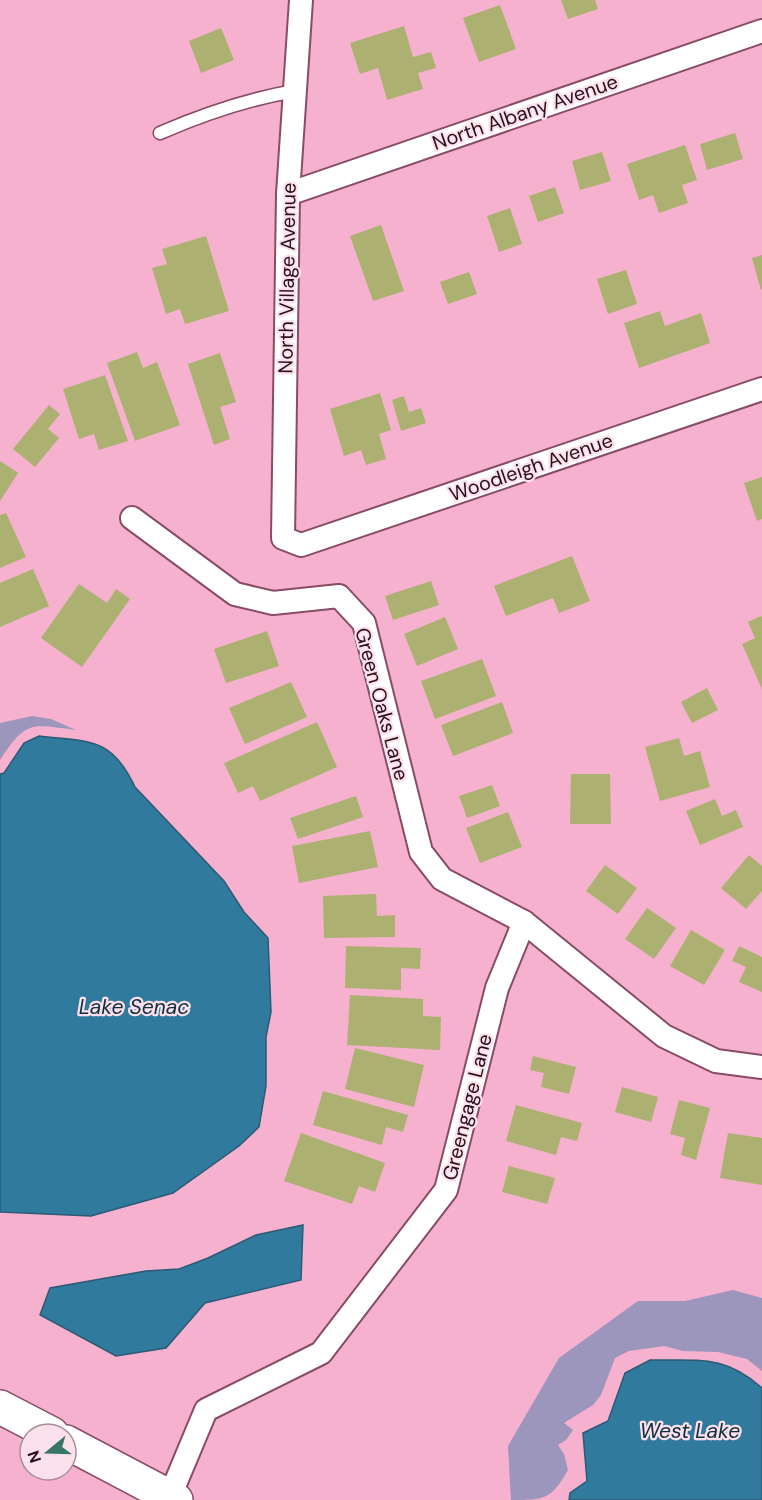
<svg xmlns="http://www.w3.org/2000/svg" width="762" height="1500" viewBox="0 0 762 1500" font-family="'DM Sans',sans-serif">
	<style>
		.green { fill: #9c96bd }
		.water { fill: #2f7a9d; stroke: #2d5a76; stroke-width: 1.5 }
		.building { fill: #acb171 }
		.lines { fill: none; stroke-linecap: round; stroke-linejoin: round }
		.service-casing { stroke: #874c66; stroke-width: 15 }
		.minor-casing { stroke: #874c66; stroke-width: 26 }
		.secondary-casing { stroke: #874c66; stroke-width: 36 }
		.service { stroke: #fff; stroke-width: 12 }
		.minor { stroke: #fff; stroke-width: 22 }
		.secondary { stroke: #fff; stroke-width: 33 }
		.labels { text-anchor: middle; stroke-width: 4.5; stroke-linejoin: round; paint-order: stroke }
		.street-label { font-size: 20px; fill: #28101b; stroke: #fce0eb }
		.water-label { font-size: 21px; font-style: italic; fill: #0c2e3e; stroke: #fce0eb }
	</style>
	<rect width="100%" height="100%" fill="#f5b1cd"/>
	<g class="green">
		<path d="M32,716L51,719L76,730C31,724 26,720 0,760V723Z"/>
		<path d="M733,1290L762,1298V1371L747,1359L718,1352L683,1351L664,1346L629,1351L615,1358L601,1395L593,1405L564,1423L573,1430L566,1440L558,1445L564,1454L568,1470C551,1500 544,1500 511,1500L508,1446L559,1358L638,1301H685Z"/>
	</g>
	<g class="water">
		<path d="M39,736C89,742 111,736 135,787L224,881L244,912L268,938L271,1012L266,1037V1086L259,1127L239,1146L173,1193L91,1216L0,1212V774L4,773L24,743Z"/>
		<polygon points="303,1225 301,1280 205,1303 166,1348 116,1356 40,1315 50,1288 146,1271 179,1269 208,1258 256,1235"/>
		<path d="M650,1360C698,1361 724,1354 762,1388V1500H569L570,1493L587,1481L583,1433L608,1421L625,1373Z"/>
	</g>
	<g class="building">
		<polygon points="561,0 595,0 598,9 568,19"/>
		<polygon points="500,5 516,49 479,62 463,18"/>
		<polygon points="404,26 413,57 431,52 436,68 418,73 423,89 387,100 378,68 360,74 350,43"/>
		<polygon points="221,28 234,60 201,73 189,41"/>
		<polygon points="735,133 743,159 707,170 700,144"/>
		<polygon points="685,145 697,180 682,185 688,203 659,213 653,195 639,200 627,164"/>
		<polygon points="602,152 611,181 580,190 572,161"/>
		<polygon points="555,187 564,213 538,222 529,196"/>
		<polygon points="510,208 522,244 499,252 487,216"/>
		<polygon points="381,225 404,291 373,301 350,236"/>
		<polygon points="206,236 229,311 185,324 180,309 166,314 152,268 167,264 162,249"/>
		<polygon points="762,255 762,289 761,290 752,258"/>
		<polygon points="626,270 637,304 608,314 597,279"/>
		<polygon points="469,272 477,294 448,304 440,282"/>
		<polygon points="660,311 665,326 701,313 710,343 639,368 624,323"/>
		<polygon points="137,352 143,368 157,362 180,425 135,441 107,363"/>
		<polygon points="220,353 236,402 220,407 230,439 214,445 188,364"/>
		<polygon points="105,375 128,441 99,450 94,434 79,439 63,389"/>
		<polygon points="380,393 391,430 379,434 386,459 366,465 361,450 344,456 330,409"/>
		<polygon points="404,396 409,412 421,408 426,423 401,431 392,400"/>
		<polygon points="49,405 60,414 48,429 59,438 35,467 13,449"/>
		<polygon points="0,461 18,473 0,501"/>
		<polygon points="762,477 762,519 757,521 744,483"/>
		<polygon points="6,513 26,557 0,568 0,515"/>
		<polygon points="572,556 590,601 559,613 553,598 506,616 494,586"/>
		<polygon points="33,569 49,606 0,627 0,583"/>
		<polygon points="431,581 439,605 393,620 385,596"/>
		<polygon points="79,584 107,603 116,589 130,599 82,667 41,638"/>
		<polygon points="761,616 762,617 762,689 742,644 755,638 748,622"/>
		<polygon points="445,617 458,649 417,666 404,634"/>
		<polygon points="267,631 279,666 226,683 214,649"/>
		<polygon points="482,659 496,696 435,719 421,681"/>
		<polygon points="291,682 307,717 245,744 229,708"/>
		<polygon points="707,688 718,710 692,723 681,702"/>
		<polygon points="502,702 513,733 453,756 441,725"/>
		<polygon points="317,722 337,767 260,801 253,786 238,793 224,763"/>
		<polygon points="679,738 684,756 700,751 710,787 660,801 645,747"/>
		<polygon points="571,774 610,774 611,824 570,824"/>
		<polygon points="492,785 500,806 467,818 459,796"/>
		<polygon points="356,796 363,817 298,839 290,818"/>
		<polygon points="715,799 722,816 736,810 743,827 700,845 686,811"/>
		<polygon points="508,812 522,847 480,863 466,828"/>
		<polygon points="370,831 378,867 299,883 292,846"/>
		<polygon points="749,855 762,866 762,891 746,909 721,888"/>
		<polygon points="605,865 637,888 618,914 586,891"/>
		<polygon points="376,894 377,916 395,915 395,937 324,938 323,896"/>
		<polygon points="647,908 676,928 654,959 625,939"/>
		<polygon points="691,930 725,950 704,985 670,966"/>
		<polygon points="346,946 421,948 420,969 401,968 401,990 345,988"/>
		<polygon points="739,946 762,957 762,992 739,982 746,967 732,961"/>
		<polygon points="350,995 423,999 423,1016 441,1017 440,1050 347,1045"/>
		<polygon points="355,1048 424,1065 414,1107 345,1089"/>
		<polygon points="533,1056 576,1067 569,1094 541,1087 544,1073 530,1070"/>
		<polygon points="622,1087 658,1097 651,1122 615,1112"/>
		<polygon points="323,1091 408,1115 403,1132 386,1127 382,1145 313,1125"/>
		<polygon points="679,1100 710,1108 696,1160 681,1155 685,1138 670,1134"/>
		<polygon points="516,1105 582,1123 577,1141 561,1137 556,1155 506,1141"/>
		<polygon points="301,1133 385,1163 375,1192 359,1186 352,1204 284,1181"/>
		<polygon points="728,1133 762,1138 762,1185 720,1178"/>
		<polygon points="509,1166 555,1178 547,1204 502,1192"/>
	</g>
	<g class="lines">
		<g class="service-casing">
			<path id="service" d="M160,133C204,114 247,99 295,91"/>
		</g>
		<g class="minor-casing">
			<g id="minor">
				<polyline points="301,0 288,194 283,538 301,545 762,389"/>
				<polyline points="288,194 762,31"/>
				<polyline points="132,518 235,594 273,603 339,596 364,623 421,852 442,879 524,922 664,1036 716,1061 762,1067"/>
				<polyline points="170,1496 206,1410 321,1353 446,1190 497,988 524,922"/>
			</g>
		</g>
		<g class="secondary-casing">
			<g id="secondary">
				<polyline points="0,1407 52,1434"/>
				<polyline points="66,1442 176,1500"/>
			</g>
		</g>
		<use href="#service" class="service"/>
		<use href="#minor" class="minor"/>
		<use href="#secondary" class="secondary"/>
	</g>
	<g class="labels">
		<g class="street-label">
			<text transform="translate(525 112) rotate(-19)" y="7">North Albany Avenue</text>
			<text transform="translate(287 278) rotate(-89)" y="7">North Village Avenue</text>
			<text transform="translate(531 467) rotate(-19)" y="7">Woodleigh Avenue</text>
			<text transform="translate(382 704) rotate(75)" y="7">Green Oaks Lane</text>
			<text transform="translate(467 1107) rotate(-76)" y="7">Greengage Lane</text>
		</g>
		<g class="water-label">
			<text x="134" y="1014">Lake Senac</text>
			<text x="690" y="1438">West Lake</text>
		</g>
	</g>
	<g transform="translate(48 1452) rotate(251)"><circle r="28" fill="#fce0eb" stroke="#a78d98" stroke-width="1.5"/>
	<path d="M0-4.5L10 22L0 15L-10 22Z" fill="#387765"/>
	<text y="-9" font-size="16" font-weight="bold" text-anchor="middle" fill="#28101b">N</text>
	</g>
</svg>
